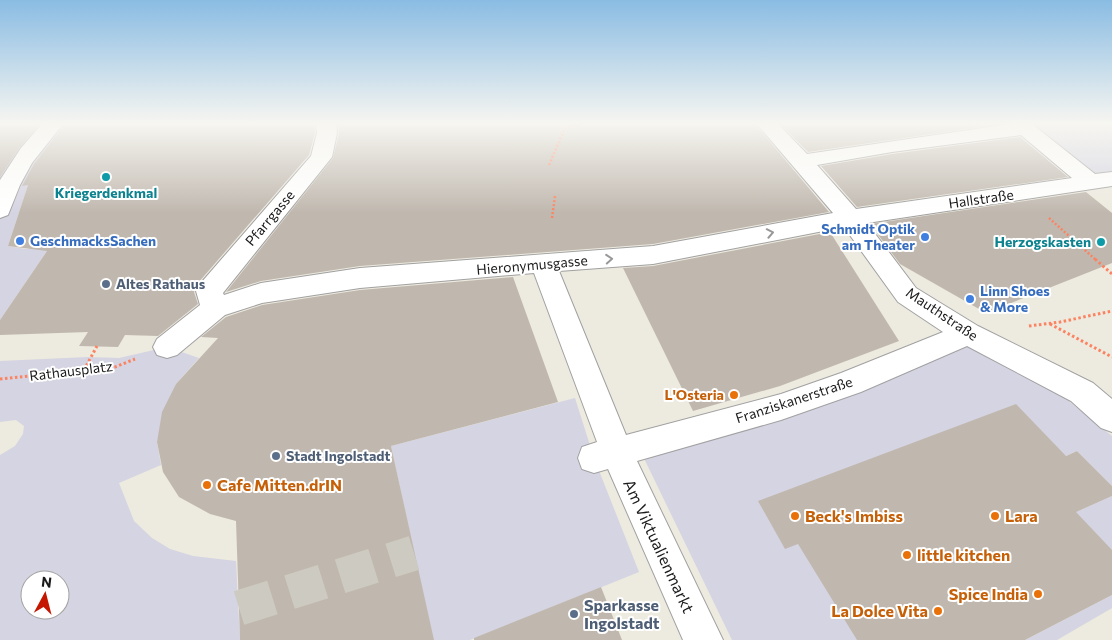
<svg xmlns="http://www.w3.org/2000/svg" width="1112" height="640" viewBox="0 0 1112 640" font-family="Commissioner,sans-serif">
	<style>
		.plaza { fill: #d5d4e2; fill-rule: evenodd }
		.building { fill: #c0b8af }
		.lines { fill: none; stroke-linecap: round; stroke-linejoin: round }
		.minor-tunnel { stroke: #cdcbc1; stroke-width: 35; stroke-dasharray: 35 18; stroke-linecap: butt }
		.minor-casing { stroke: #a1a1a1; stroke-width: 2 }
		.path-far1 { stroke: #fc8361; stroke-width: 2.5; stroke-dasharray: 2 2; stroke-linecap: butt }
		.path { stroke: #fc8361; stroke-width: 3; stroke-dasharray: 2.5 2.5; stroke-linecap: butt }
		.minor { fill: #fff; fill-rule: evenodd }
		.oneway { stroke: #989898 }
		.culture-dot { fill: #0f9aa8; stroke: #fff; stroke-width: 2 }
		.shop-dot { fill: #3f7fe0; stroke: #fff; stroke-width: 2 }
		.service-dot { fill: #5c6f8a; stroke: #fff; stroke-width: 2 }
		.food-dot { fill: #e8710a; stroke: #fff; stroke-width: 2 }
		.labels { text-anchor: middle; stroke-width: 4; stroke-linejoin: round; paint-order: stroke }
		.culture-label { font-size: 14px; font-weight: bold; fill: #0d838f; stroke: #fff }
		.street-label { font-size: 14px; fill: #1a1a1a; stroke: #fff }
		.shop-label { font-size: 14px; font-weight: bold; fill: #366cbe; stroke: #fff; text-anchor: start }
		.service-label { font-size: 14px; font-weight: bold; fill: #4e5e75; stroke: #fff; text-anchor: start }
		.food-label { font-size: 14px; font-weight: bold; fill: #c56008; stroke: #fff; text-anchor: end }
		.near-food-label { font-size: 16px; font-weight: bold; fill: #c56008; stroke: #fff; text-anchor: start }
		.near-street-label { font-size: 16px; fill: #1a1a1a; stroke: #fff }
		.near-service-label { font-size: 16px; font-weight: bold; fill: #4e5e75; stroke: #fff; text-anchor: start }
	</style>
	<rect width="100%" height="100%" fill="#edeadf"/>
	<g class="plaza">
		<polygon points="23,124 76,124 65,135 28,185 8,246 26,249 49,248 0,320 0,149"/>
		<polygon points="1000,124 1112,124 1112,179 1079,185 1018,134 1013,135"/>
		<polygon points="959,338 1055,390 1112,436 1112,486 1077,451 1038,468 1078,511 1112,496 1112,550 860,640 732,640 638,446"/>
		<path d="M167,347L199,358L176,384L157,442L161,465L119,483L134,521L152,538L170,549L193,556L236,561L240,640H0V455L15,446L23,434L24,426L16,420L0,422V361L88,357L119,358ZM30,580H60V610H30Z"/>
		<polygon points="575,398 594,458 639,572 470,640 433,640 391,446"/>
		<polygon points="1112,595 1112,608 1057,640 1025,640"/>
	</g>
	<g class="building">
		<polygon points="0,124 40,124 20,147 0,177"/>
		<polygon points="65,124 314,124 315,133 309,155 198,283 194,292 198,304 158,336 125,335 118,347 79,346 88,332 0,335 0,320 47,251 8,246 28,185 22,186 34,164"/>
		<polygon points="338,124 755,124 829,212 653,244 360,266 261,281 226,292 333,158 339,133"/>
		<polygon points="780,124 1000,124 808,152"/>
		<polygon points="1020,137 1068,177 857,207 821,166 892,154"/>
		<polygon points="1086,192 1112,213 1112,263 986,313 900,264 870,224"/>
		<polygon points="830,232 899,341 780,386 693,411 623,268 653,266"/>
		<polygon points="513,277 558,402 391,446 434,640 240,640 236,521 210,514 179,497 163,472 157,442 162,412 176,384 218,338 201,337 226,317 262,305 360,290"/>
		<polygon points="1016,404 1066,456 1077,451 1112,486 1112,496 1076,512 1112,550 1112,595 1025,640 857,640 798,544 785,549 758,501"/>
		<polygon points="601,587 622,640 474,640 474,638"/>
	</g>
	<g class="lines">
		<polyline class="minor-tunnel" points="239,608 414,553"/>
		<g class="minor-casing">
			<g id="minor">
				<polygon points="42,124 63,124 32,163 20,185 8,215 0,218 0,180 21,148"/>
				<path d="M316,124H336L337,133L332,157L223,293L224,295L261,283L360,268L653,246L833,213L757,124H778L807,154L1010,124H1032L1095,174L1112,172V186L867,223L916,288L978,326L1093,383L1112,399V432L1101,428L1071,401L967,346L861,392L781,420L637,461L723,640H683L608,469L594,473L582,469L578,458L582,447L597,442L534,273L360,288L262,303L225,315L177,355L167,358L157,355L153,347L157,339L200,305L196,291L200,284L311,156L317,133ZM1021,135L1072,178L856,209L817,165L892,152ZM844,227L898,302L943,332L841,373L781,394L626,435L559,271L653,264Z"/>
			</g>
		</g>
		<g class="path-far1">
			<polyline points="549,165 565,128 581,124"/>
			<polyline points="552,218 555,196"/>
			<polyline points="1049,218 1096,260"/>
		</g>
		<g class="path">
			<polyline points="1095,259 1112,274"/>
			<polyline points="1050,324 1112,357"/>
			<polyline points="1029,326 1060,322 1112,311"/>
			<polyline points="84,370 97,346"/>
			<polyline points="0,379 115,367 135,359"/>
		</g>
		<use href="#minor" class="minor"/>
	</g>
	<defs><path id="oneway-chevron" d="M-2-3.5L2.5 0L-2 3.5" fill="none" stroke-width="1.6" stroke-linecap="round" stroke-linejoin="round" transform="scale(1.25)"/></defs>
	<g class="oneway">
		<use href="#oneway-chevron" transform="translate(770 233) rotate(-11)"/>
		<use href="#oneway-chevron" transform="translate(609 259) rotate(-4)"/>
	</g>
	<linearGradient id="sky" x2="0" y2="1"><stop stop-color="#8abce3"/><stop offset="0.58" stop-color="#f7f6f1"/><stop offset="1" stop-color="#f7f6f1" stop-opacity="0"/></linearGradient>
	<rect width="1112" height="213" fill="url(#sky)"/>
	<g class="culture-dot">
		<circle cx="106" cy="177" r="5"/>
		<circle cx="1101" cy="242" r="5"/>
	</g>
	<g class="shop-dot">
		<circle cx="925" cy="237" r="5"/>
		<circle cx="20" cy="241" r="5"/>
		<circle cx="970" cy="299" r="5"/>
	</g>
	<g class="service-dot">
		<circle cx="106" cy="284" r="5"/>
		<circle cx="276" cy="456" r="5"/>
		<circle cx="574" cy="614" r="5"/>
	</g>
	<g class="food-dot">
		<circle cx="734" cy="395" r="5"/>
		<circle cx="207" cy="485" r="5"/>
		<circle cx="795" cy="516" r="5"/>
		<circle cx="995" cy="516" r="5"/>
		<circle cx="907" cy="555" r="5"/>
		<circle cx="1038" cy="594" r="5"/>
		<circle cx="938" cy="611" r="5"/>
	</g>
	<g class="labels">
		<g class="culture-label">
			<text x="106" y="198">Kriegerdenkmal</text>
			<text x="1091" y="247" text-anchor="end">Herzogskasten</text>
		</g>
		<g class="street-label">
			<text transform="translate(981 199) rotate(-8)" y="5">Hallstraße</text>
			<text transform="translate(270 218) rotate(-50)" y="5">Pfarrgasse</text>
			<text transform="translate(532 265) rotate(-5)" y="5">Hieronymusgasse</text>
			<text transform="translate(942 314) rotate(34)" y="5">Mauthstraße</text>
			<text transform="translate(71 371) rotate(-7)" y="5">Rathausplatz</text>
			<text transform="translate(794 400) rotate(-18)" y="5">Franziskanerstraße</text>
		</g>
		<g class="shop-label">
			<text x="915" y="234" text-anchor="end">Schmidt Optik<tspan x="915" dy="16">am Theater</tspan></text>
			<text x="30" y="246">GeschmacksSachen</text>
			<text x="980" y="296">Linn Shoes<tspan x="980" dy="16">&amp; More</tspan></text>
		</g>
		<g class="service-label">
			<text x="116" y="289">Altes Rathaus</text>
			<text x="286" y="461">Stadt Ingolstadt</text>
		</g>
		<g class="food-label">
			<text x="724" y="400">L'Osteria</text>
		</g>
		<g class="near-food-label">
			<text x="217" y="491">Cafe Mitten.drIN</text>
			<text x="805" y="522">Beck's Imbiss</text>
			<text x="1005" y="522">Lara</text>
			<text x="917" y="561">little kitchen</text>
			<text x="1028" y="600" text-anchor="end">Spice India</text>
			<text x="928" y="617" text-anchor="end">La Dolce Vita</text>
		</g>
		<g class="near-street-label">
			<text transform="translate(659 546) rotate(65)" y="6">Am Viktualienmarkt</text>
		</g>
		<g class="near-service-label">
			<text x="584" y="611">Sparkasse<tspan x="584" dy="18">Ingolstadt</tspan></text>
		</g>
	</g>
	<g transform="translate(45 595) rotate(7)"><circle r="24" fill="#ffffff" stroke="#a3a3a3"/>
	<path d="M0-4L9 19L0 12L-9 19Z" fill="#c51700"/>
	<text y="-8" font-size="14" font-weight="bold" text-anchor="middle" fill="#1a1a1a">N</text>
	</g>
</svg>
